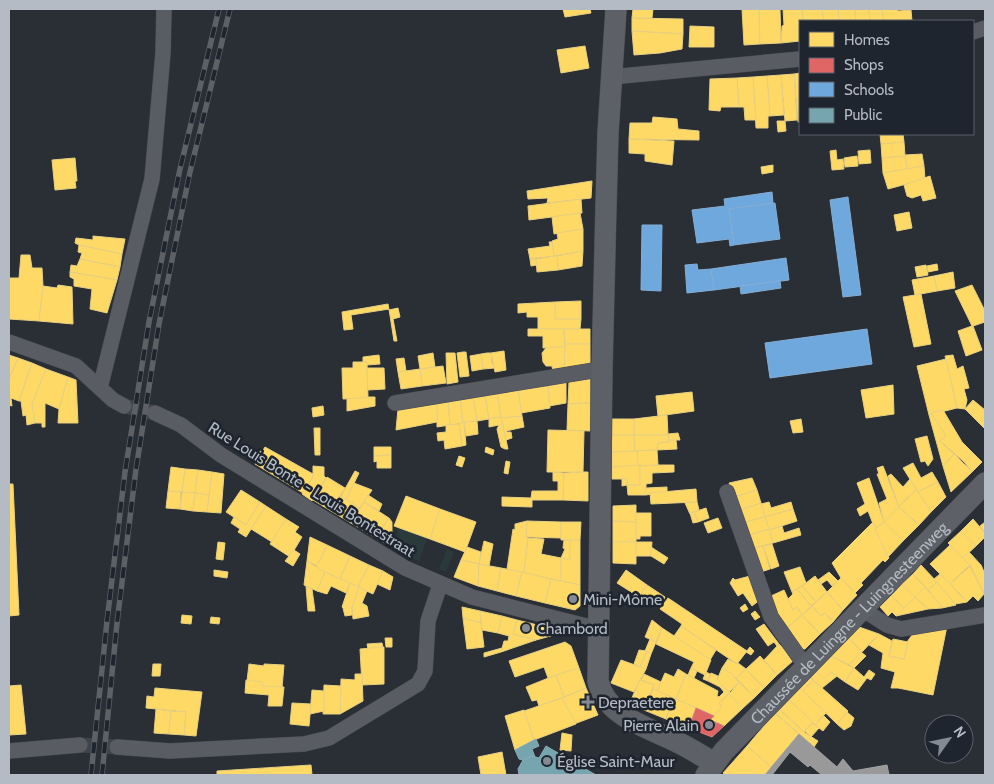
<svg xmlns="http://www.w3.org/2000/svg" width="994" height="784" viewBox="0 0 994 784" font-family="Cabin,sans-serif">
	<style>
		.green { fill: #2a3a3b }
		.homes { fill: #ffd966; stroke: #e8d082 }
		.shops { fill: #e06666; stroke: #d38082 }
		.schools { fill: #6fa8dc; stroke: #84aed5 }
		.public { fill: #76a5af; stroke: #89acb6 }
		.industry { fill: #999; stroke: #a1a3a6 }
		.lines { fill: none; stroke-linecap: round; stroke-linejoin: round }
		.street-tunnel { stroke: #3f444b; stroke-width: 15; stroke-dasharray: 15 8; stroke-linecap: butt }
		.street-casing { stroke: #484b50; stroke-width: 16 }
		.secondary-casing { stroke: #484b50; stroke-width: 22 }
		.street { stroke: #595d63; stroke-width: 15 }
		.secondary { stroke: #5d6167; stroke-width: 21 }
		.rail-casing { stroke: #5d6166; stroke-width: 5.5 }
		.rail { stroke: #1e252f; stroke-width: 4; stroke-dasharray: 11; stroke-linecap: butt }
		.poi-dot { fill: #848a93; stroke: #1e252f; stroke-width: 2 }
		.labels { text-anchor: middle; stroke-width: 5; stroke-linejoin: round; paint-order: stroke }
		.street-label { font-size: 16px; fill: #b4bbc5; stroke: #1e252f }
		.poi-label { font-size: 16px; fill: #b4bbc5; stroke: #1e252f; text-anchor: start }
	</style>
	<rect width="100%" height="100%" fill="#2a2f35"/>
	<g class="green">
		<polygon points="398,527 427,538 419,561 397,551"/>
		<polygon points="447,549 454,552 446,572 439,569"/>
	</g>
	<g class="homes">
		<polygon points="563,9 590,9 591,13 565,17"/>
		<polygon points="633,9 653,9 652,18 632,18"/>
		<polygon points="742,9 759,9 760,44 744,45"/>
		<polygon points="759,9 780,9 781,43 760,44"/>
		<polygon points="783,9 802,9 803,21 800,21 800,41 781,43 782,26 784,25"/>
		<polygon points="802,9 822,9 824,21 803,21"/>
		<polygon points="822,9 838,9 839,21 824,21"/>
		<polygon points="838,9 855,9 856,21 839,21"/>
		<polygon points="855,9 869,9 870,21 856,21"/>
		<polygon points="869,9 882,9 884,21 870,21"/>
		<polygon points="882,9 897,9 898,11 911,10 912,21 884,21"/>
		<polygon points="632,18 683,19 683,34 632,31"/>
		<polygon points="690,26 714,27 714,47 689,47"/>
		<polygon points="632,31 683,34 682,49 660,53 634,55"/>
		<polygon points="585,46 589,68 561,73 557,50"/>
		<polygon points="800,73 800,122 798,122 794,74"/>
		<polygon points="794,74 797,120 785,121 781,75"/>
		<polygon points="781,75 784,115 770,116 767,76"/>
		<polygon points="767,76 770,116 768,116 768,128 756,128 753,77"/>
		<polygon points="753,77 756,120 745,120 744,107 739,107 737,78"/>
		<polygon points="737,78 739,107 721,107 720,111 709,110 710,79"/>
		<polygon points="653,117 677,119 678,129 699,131 699,140 629,139 630,123 652,123"/>
		<polygon points="777,121 785,121 786,131 778,132"/>
		<polygon points="880,134 903,134 904,142 881,144"/>
		<polygon points="629,139 674,141 672,165 645,161 645,154 629,153"/>
		<polygon points="904,142 905,156 882,158 881,144"/>
		<polygon points="836,150 837,160 843,159 844,169 832,170 830,151"/>
		<polygon points="870,150 871,163 859,164 858,151"/>
		<polygon points="922,154 924,166 907,169 905,155"/>
		<polygon points="857,156 858,166 845,167 844,158"/>
		<polygon points="905,156 907,169 883,173 882,158"/>
		<polygon points="75,158 77,181 75,181 76,188 55,190 52,160"/>
		<polygon points="773,165 773,172 762,174 761,167"/>
		<polygon points="924,166 925,179 888,189 883,173"/>
		<polygon points="930,176 936,198 923,201 921,195 912,198 907,196 904,185"/>
		<polygon points="592,181 591,198 547,203 548,198 528,199 527,191"/>
		<polygon points="581,199 582,213 529,220 528,206"/>
		<polygon points="909,212 912,228 897,231 894,215"/>
		<polygon points="580,213 583,229 554,234 552,217"/>
		<polygon points="583,229 583,251 554,256 552,241 558,239 557,233"/>
		<polygon points="93,236 125,239 122,254 79,245 75,243 76,238 93,240"/>
		<polygon points="549,242 552,242 554,256 530,259 528,249 550,246"/>
		<polygon points="79,245 122,254 120,267 80,259 82,253 78,252"/>
		<polygon points="583,251 582,266 558,270 557,256"/>
		<polygon points="21,255 30,255 32,268 42,268 43,286 39,321 9,319 9,278 19,278"/>
		<polygon points="554,256 557,256 558,270 537,272 536,259"/>
		<polygon points="80,259 120,267 117,280 70,272 71,265 77,266"/>
		<polygon points="530,259 536,259 537,265 531,266"/>
		<polygon points="937,264 938,270 928,272 927,266"/>
		<polygon points="926,265 928,275 917,277 915,267"/>
		<polygon points="70,272 117,280 107,313 90,309 92,289 74,286 74,279 70,277"/>
		<polygon points="953,272 955,288 937,291 934,276"/>
		<polygon points="934,276 937,291 915,295 912,280"/>
		<polygon points="58,285 72,287 73,324 39,321 43,286 57,288"/>
		<polygon points="972,285 985,311 985,322 973,326 982,350 966,356 958,331 972,326 955,291"/>
		<polygon points="921,294 931,344 914,347 903,297"/>
		<polygon points="581,301 581,319 555,319 555,302"/>
		<polygon points="555,302 555,319 581,319 580,329 538,329 538,317 527,317 527,312 518,313 518,304"/>
		<polygon points="388,304 389,310 398,308 400,317 393,319 397,341 394,341 389,309 351,315 353,329 344,330 342,312"/>
		<polygon points="528,329 564,329 565,347 543,348 543,336 528,336"/>
		<polygon points="564,329 590,329 590,344 565,344"/>
		<polygon points="565,344 590,344 590,369 564,369"/>
		<polygon points="551,347 565,347 564,369 553,372 552,366 546,366 543,362 542,353 546,348"/>
		<polygon points="504,351 506,370 495,372 491,353"/>
		<polygon points="463,352 466,352 469,376 460,377 457,353"/>
		<polygon points="433,353 435,367 420,369 418,356"/>
		<polygon points="446,353 455,353 458,382 447,384"/>
		<polygon points="487,353 491,353 492,362 495,368 483,369 481,354"/>
		<polygon points="481,354 483,369 472,371 470,356"/>
		<polygon points="9,355 18,358 9,380"/>
		<polygon points="379,355 380,364 367,365 367,362 363,362 363,357"/>
		<polygon points="953,355 957,369 963,366 969,388 964,389 967,400 965,409 957,408 945,356"/>
		<polygon points="18,358 32,363 19,401 11,398 12,406 9,405 9,380"/>
		<polygon points="404,358 406,371 398,372 396,359"/>
		<polygon points="946,359 957,408 929,415 917,366"/>
		<polygon points="353,362 367,362 368,398 343,399 342,368 353,368"/>
		<polygon points="32,363 46,369 32,404 35,423 27,425 26,415 23,416 21,401 19,401"/>
		<polygon points="443,366 446,383 422,386 420,369"/>
		<polygon points="367,368 384,368 385,389 368,390"/>
		<polygon points="46,369 68,377 59,409 45,403 45,427 42,427 42,423 35,423 32,404"/>
		<polygon points="420,369 422,386 401,389 398,372"/>
		<polygon points="68,377 76,380 78,423 58,423 59,409"/>
		<polygon points="590,379 590,403 568,404 569,382"/>
		<polygon points="566,382 566,403 549,406 548,386"/>
		<polygon points="893,385 894,414 866,418 861,390"/>
		<polygon points="548,386 550,408 521,413 518,390"/>
		<polygon points="518,390 522,416 501,418 497,393"/>
		<polygon points="692,392 694,411 658,416 656,396"/>
		<polygon points="497,393 501,417 489,419 485,395"/>
		<polygon points="485,395 489,419 477,421 473,397"/>
		<polygon points="368,397 375,397 375,406 347,411 347,399"/>
		<polygon points="473,397 477,421 463,423 460,399"/>
		<polygon points="460,399 463,423 450,425 448,401"/>
		<polygon points="973,400 985,410 985,429 965,409"/>
		<polygon points="448,401 450,425 437,427 437,403"/>
		<polygon points="590,403 590,431 567,430 568,404"/>
		<polygon points="437,404 437,422 396,430 398,409"/>
		<polygon points="323,406 324,415 313,417 312,408"/>
		<polygon points="943,410 962,442 973,453 964,462 940,441 946,436 931,413"/>
		<polygon points="932,414 946,436 940,441 954,454 943,466 929,415"/>
		<polygon points="667,415 668,435 634,435 634,419"/>
		<polygon points="522,416 524,427 506,431 507,432 511,432 512,438 506,440 501,418"/>
		<polygon points="501,417 508,449 505,449 501,447 497,429 499,425 489,427 489,419"/>
		<rect x="611" y="419" width="23" height="16"/>
		<polygon points="801,419 803,432 793,433 790,421"/>
		<polygon points="477,421 478,434 466,436 464,422"/>
		<polygon points="464,422 466,445 462,446 459,424"/>
		<polygon points="459,424 462,446 445,449 444,440 438,441 437,433 446,432 446,425"/>
		<polygon points="314,428 320,428 320,455 315,455"/>
		<polygon points="548,430 584,431 583,472 547,472"/>
		<polygon points="678,433 680,440 669,440 668,434"/>
		<polygon points="611,435 634,435 635,451 612,452"/>
		<polygon points="634,435 668,435 669,442 658,443 657,450 635,451"/>
		<polygon points="927,436 933,459 928,466 925,461 921,462 915,439"/>
		<polygon points="669,440 676,440 677,449 657,450 658,443 669,442"/>
		<polygon points="265,447 313,474 313,477 303,493 255,464"/>
		<polygon points="374,447 391,447 391,455 374,456"/>
		<polygon points="486,447 494,450 493,455 485,452"/>
		<polygon points="657,450 658,465 638,466 637,451"/>
		<polygon points="635,451 637,451 638,466 612,467 612,452"/>
		<polygon points="973,453 982,462 972,472 964,462"/>
		<polygon points="954,454 972,472 951,492 943,466"/>
		<polygon points="391,455 391,468 377,468 377,461 374,462 374,456"/>
		<polygon points="459,456 465,458 462,467 456,465"/>
		<polygon points="506,461 510,462 508,474 504,473"/>
		<polygon points="913,463 921,478 932,472 938,482 918,492 903,468"/>
		<polygon points="640,465 640,485 627,485 627,479 612,479 612,467"/>
		<polygon points="658,465 674,465 674,472 652,473 652,483 646,484 646,495 628,495 627,485 640,485 640,466"/>
		<polygon points="313,466 324,467 324,476 326,478 312,501 302,494 313,477"/>
		<polygon points="883,466 899,507 884,522 879,503 887,499 877,474 879,474 877,468"/>
		<polygon points="171,467 185,469 182,492 168,491"/>
		<polygon points="185,469 198,470 195,493 182,492"/>
		<polygon points="198,470 212,472 209,495 195,493"/>
		<polygon points="355,471 359,473 346,500 341,496"/>
		<polygon points="212,472 224,474 221,513 207,512"/>
		<polygon points="553,472 564,473 563,500 532,500 532,507 502,506 502,497 531,498 532,491 558,491 558,481 553,481"/>
		<polygon points="583,472 588,472 588,501 563,500 564,473"/>
		<polygon points="891,474 903,487 910,479 916,489 899,507 888,476"/>
		<polygon points="327,477 345,488 331,511 313,500"/>
		<polygon points="752,478 757,490 734,497 729,483"/>
		<polygon points="869,478 884,522 875,529 868,511 860,516 857,509 865,504 857,483"/>
		<polygon points="622,479 627,479 627,485 622,486"/>
		<polygon points="938,482 946,497 931,512 918,492"/>
		<polygon points="354,483 372,490 360,508 346,500"/>
		<polygon points="9,484 13,484 19,615 9,616"/>
		<polygon points="667,487 667,492 646,495 646,488"/>
		<polygon points="696,489 697,502 651,504 650,493"/>
		<polygon points="916,489 931,512 919,525 899,507"/>
		<polygon points="241,490 260,502 246,525 226,512"/>
		<polygon points="757,490 761,503 738,511 734,497"/>
		<polygon points="168,491 181,492 180,509 166,508"/>
		<polygon points="182,492 195,493 193,511 180,509"/>
		<polygon points="195,493 209,495 207,512 193,511"/>
		<polygon points="368,495 382,504 379,511 364,502"/>
		<polygon points="341,496 360,508 351,523 331,511"/>
		<polygon points="406,496 440,509 430,539 394,526"/>
		<polygon points="260,502 266,506 246,537 238,532 240,529 231,523 234,517 246,525"/>
		<polygon points="364,502 389,518 376,538 351,523"/>
		<polygon points="697,502 699,510 690,514 685,503"/>
		<polygon points="769,502 771,508 791,502 793,509 765,517 761,504"/>
		<polygon points="761,503 765,517 742,523 738,511"/>
		<polygon points="636,505 636,522 613,521 613,506"/>
		<polygon points="266,506 286,519 272,542 251,529"/>
		<polygon points="899,507 919,525 903,541 884,522"/>
		<polygon points="706,508 709,518 698,522 694,512"/>
		<polygon points="440,509 476,522 465,552 430,539"/>
		<polygon points="793,509 797,521 769,530 765,517"/>
		<polygon points="694,512 698,522 693,523 690,513"/>
		<polygon points="636,513 651,513 651,536 640,536 640,539 636,539"/>
		<polygon points="765,517 769,529 746,536 742,523"/>
		<polygon points="389,518 392,522 392,538 388,545 376,538"/>
		<polygon points="718,518 722,528 708,533 704,523"/>
		<polygon points="286,519 299,527 295,532 302,537 290,557 270,544"/>
		<polygon points="973,519 985,533 985,537 976,546 961,531"/>
		<polygon points="527,521 561,522 561,538 526,537"/>
		<polygon points="527,521 526,537 528,538 524,573 507,569 513,529 515,530 515,524"/>
		<polygon points="613,521 636,522 636,542 613,542"/>
		<polygon points="561,522 581,522 580,540 561,540"/>
		<polygon points="873,522 889,558 885,562 883,560 861,583 863,585 855,593 841,578 832,563"/>
		<polygon points="884,522 903,541 888,557 875,529"/>
		<polygon points="985,522 985,533 980,526"/>
		<polygon points="782,526 784,533 799,528 801,535 773,543 769,530"/>
		<polygon points="769,529 773,543 751,549 746,536"/>
		<polygon points="961,531 976,546 963,558 948,543"/>
		<polygon points="310,537 327,545 317,566 307,561"/>
		<polygon points="528,538 544,539 541,554 561,558 561,581 524,573"/>
		<polygon points="564,540 570,540 570,560 561,558 565,549 563,548"/>
		<polygon points="570,540 580,540 580,585 561,581 561,558 570,560"/>
		<polygon points="484,541 493,544 489,566 479,564"/>
		<polygon points="218,542 225,543 223,560 216,559"/>
		<polygon points="613,542 636,542 636,564 613,563"/>
		<polygon points="636,542 652,542 651,556 636,556"/>
		<polygon points="772,544 779,566 771,569 763,546"/>
		<polygon points="327,545 350,556 340,579 316,568"/>
		<polygon points="950,545 970,565 950,584 930,564"/>
		<polygon points="763,546 770,569 758,573 751,549"/>
		<polygon points="467,547 481,552 479,564 461,560"/>
		<polygon points="651,547 668,558 664,564 651,556"/>
		<polygon points="294,550 300,554 293,566 285,561"/>
		<polygon points="969,552 981,565 985,574 985,596 970,565 963,558"/>
		<polygon points="350,556 369,565 358,587 340,579"/>
		<polygon points="461,560 479,564 478,586 454,577"/>
		<polygon points="307,561 325,572 317,591 304,585"/>
		<polygon points="479,564 501,568 497,591 478,586"/>
		<polygon points="369,565 383,571 373,594 358,587"/>
		<polygon points="921,565 937,582 928,590 913,574"/>
		<polygon points="970,566 984,594 978,601 973,596 967,602 950,584"/>
		<polygon points="800,567 806,583 792,592 784,572"/>
		<polygon points="501,568 522,572 516,596 497,591"/>
		<polygon points="214,570 228,572 227,578 214,576"/>
		<polygon points="626,570 647,585 639,597 617,583"/>
		<polygon points="383,571 393,577 390,590 377,584"/>
		<polygon points="325,572 350,583 346,593 331,586 327,594 317,591"/>
		<polygon points="522,572 551,579 545,603 516,596"/>
		<polygon points="829,572 838,581 832,586 827,580 821,584 818,580"/>
		<polygon points="913,574 925,587 915,597 902,584"/>
		<polygon points="940,574 950,584 967,602 955,604 934,579"/>
		<polygon points="750,576 761,599 752,606 743,593 738,596 730,583 733,578 735,580"/>
		<polygon points="815,576 827,592 816,602 802,586"/>
		<polygon points="841,578 857,595 843,610 827,592"/>
		<polygon points="551,579 580,585 580,606 575,610 545,603"/>
		<polygon points="937,582 946,593 956,605 942,608 928,590"/>
		<polygon points="350,583 359,587 352,608 352,615 345,616 343,608 342,607"/>
		<polygon points="902,584 915,597 904,608 891,596"/>
		<polygon points="647,585 665,597 660,606 641,594"/>
		<polygon points="306,586 312,589 315,611 308,611"/>
		<polygon points="802,586 816,602 811,606 797,589"/>
		<polygon points="359,587 367,591 362,603 367,606 369,616 353,619 352,608"/>
		<polygon points="925,587 937,601 942,608 928,609 915,597"/>
		<polygon points="797,589 811,606 802,615 797,607 793,610 788,599 793,594 792,592"/>
		<polygon points="784,590 793,610 797,607 802,615 786,629 773,611 776,608 771,596"/>
		<polygon points="827,592 843,610 833,622 825,613 821,616 812,606"/>
		<polygon points="891,596 904,608 896,616 892,612 888,616 880,607"/>
		<polygon points="915,597 928,609 896,616"/>
		<polygon points="668,598 747,651 737,664 681,626 682,624 660,609"/>
		<polygon points="745,604 748,609 743,612 740,608"/>
		<polygon points="812,606 821,616 825,613 833,622 820,634 802,615"/>
		<polygon points="462,607 480,611 481,623 463,618"/>
		<polygon points="480,611 502,616 498,633 482,630"/>
		<polygon points="755,611 760,617 755,620 751,614"/>
		<polygon points="182,615 192,616 191,624 181,623"/>
		<polygon points="802,615 820,634 805,649 800,649 786,629"/>
		<polygon points="502,616 517,620 513,634 536,640 501,652 504,641 508,641 509,636 498,633"/>
		<polygon points="211,617 220,618 219,624 210,623"/>
		<polygon points="463,618 481,623 484,647 467,649"/>
		<polygon points="517,620 554,629 554,635 536,640 513,634"/>
		<polygon points="652,620 662,628 656,642 645,637"/>
		<polygon points="764,624 779,644 777,646 774,642 768,646 756,629"/>
		<polygon points="681,626 716,650 710,660 674,636"/>
		<polygon points="947,626 933,695 898,688 891,688 895,672 881,668 883,653 869,645 879,634 892,641 889,656 904,659 908,642 907,642 915,631"/>
		<polygon points="859,627 879,634 862,652 848,637"/>
		<polygon points="662,628 711,660 705,675 691,668 694,662 656,644"/>
		<polygon points="848,637 862,652 849,665 829,655"/>
		<polygon points="385,638 392,638 392,647 386,647"/>
		<polygon points="650,639 656,642 651,654 645,651"/>
		<polygon points="893,639 908,642 904,659 889,656"/>
		<polygon points="565,642 571,646 579,668 548,678 544,667 515,677 509,661"/>
		<polygon points="382,643 383,648 368,649 367,644"/>
		<polygon points="779,644 794,660 777,675 764,660"/>
		<polygon points="384,647 384,684 362,685 360,649"/>
		<polygon points="750,647 754,651 751,655 746,652"/>
		<polygon points="502,648 501,652 484,657 484,653"/>
		<polygon points="639,650 647,651 640,667 634,664"/>
		<polygon points="647,651 651,654 646,669 640,667"/>
		<polygon points="861,652 866,656 854,668 849,665"/>
		<polygon points="829,655 854,668 845,682 831,672 824,679 814,669"/>
		<polygon points="760,656 777,675 764,688 746,669"/>
		<polygon points="728,659 737,664 738,663 746,669 736,678 722,668"/>
		<polygon points="621,660 646,669 634,692 611,683"/>
		<polygon points="153,664 161,664 160,676 152,676"/>
		<polygon points="249,664 264,666 264,664 284,665 282,688 262,686 262,682 247,681"/>
		<polygon points="579,668 586,688 564,697 556,675"/>
		<polygon points="691,668 697,671 694,678 688,675"/>
		<polygon points="722,668 732,674 739,682 729,692 717,680"/>
		<polygon points="854,668 864,677 869,670 875,674 871,680 867,678 858,690 845,682"/>
		<polygon points="678,669 686,674 676,699 657,691 665,673 674,677"/>
		<polygon points="746,669 764,688 755,697 736,678"/>
		<polygon points="814,669 824,679 831,672 837,676 822,688 813,680 810,674"/>
		<polygon points="706,672 710,674 708,681 703,679"/>
		<polygon points="711,673 718,676 717,680 730,693 719,703 722,707 714,716 676,699 686,674 718,691 717,696 719,697 724,692 720,687 708,681"/>
		<polygon points="355,674 362,674 363,701 340,714 341,679 355,680"/>
		<polygon points="644,674 661,682 657,691 653,689 654,685 641,680"/>
		<polygon points="810,674 813,680 803,691 799,687"/>
		<polygon points="556,675 564,697 539,706 537,700 532,701 526,687"/>
		<polygon points="246,680 262,682 262,686 284,687 282,706 268,706 269,695 245,693"/>
		<polygon points="640,680 654,685 644,710 630,702"/>
		<polygon points="813,680 848,711 837,724 803,691"/>
		<polygon points="739,682 755,697 743,708 729,694"/>
		<polygon points="21,685 26,734 9,735 9,686"/>
		<polygon points="324,685 341,686 340,714 323,714"/>
		<polygon points="799,687 826,713 815,725 788,699"/>
		<polygon points="155,688 202,692 196,736 184,735 186,712 146,708 147,696 154,697"/>
		<polygon points="586,688 598,715 574,724 562,698"/>
		<polygon points="653,689 674,698 666,719 644,710"/>
		<polygon points="312,690 324,691 324,711 310,714"/>
		<polygon points="729,694 743,708 724,726 710,720 722,707 719,703"/>
		<polygon points="562,698 576,724 534,740 524,711"/>
		<polygon points="674,698 696,708 689,728 666,719"/>
		<polygon points="788,699 813,722 804,732 779,709"/>
		<polygon points="292,703 311,704 309,726 290,724"/>
		<polygon points="156,709 171,711 169,734 154,733"/>
		<polygon points="779,709 804,732 818,741 814,747 775,713"/>
		<polygon points="524,710 534,740 515,750 505,716"/>
		<polygon points="171,711 186,712 184,735 169,734"/>
		<polygon points="847,712 854,718 851,726 844,730 837,724"/>
		<polygon points="775,713 799,734 771,767 747,746"/>
		<polygon points="824,716 830,722 823,731 815,725"/>
		<polygon points="812,723 819,728 811,737 805,731"/>
		<polygon points="562,733 572,735 571,751 560,750"/>
		<polygon points="747,746 771,767 765,775 726,775 723,773"/>
		<polygon points="502,752 506,775 481,775 478,757"/>
		<polygon points="311,765 312,775 217,775 217,771"/>
	</g>
	<polygon class="shops" points="696,708 714,716 710,720 724,726 712,737 689,728"/>
	<g class="schools">
		<polygon points="772,192 773,203 729,209 734,245 730,246 729,239 697,243 692,210 725,206 724,199"/>
		<polygon points="848,197 861,295 843,297 830,200"/>
		<polygon points="775,203 780,239 734,245 729,209"/>
		<polygon points="642,225 662,225 661,291 641,290"/>
		<polygon points="786,258 789,280 714,290 711,269"/>
		<polygon points="697,264 698,270 711,269 714,290 687,293 685,265"/>
		<polygon points="780,281 781,288 741,294 740,286"/>
		<polygon points="867,329 872,364 770,378 765,343"/>
	</g>
	<g class="public">
		<polygon points="536,739 539,746 532,749 535,757 529,757 523,760 519,759 515,750"/>
		<polygon points="546,746 596,775 519,775 518,769 523,760 532,756 539,758"/>
	</g>
	<polygon class="industry" points="799,734 837,767 843,759 853,771 887,765 889,775 822,775 810,765 808,767 790,752 772,775 765,775"/>
	<g class="lines">
		<g class="street-tunnel">
			<polyline points="124,406 155,413"/>
			<polyline points="80,745 117,747"/>
		</g>
		<g class="street-casing">
			<g id="street">
				<polyline points="973,32 985,28"/>
				<polyline points="611,77 800,59"/>
				<polyline points="9,342 76,366 113,400 124,406"/>
				<polyline points="100,388 152,179 163,53 164,9"/>
				<polyline points="395,403 602,369"/>
				<polyline points="155,413 181,425 221,455 405,568 472,597 598,629"/>
				<polyline points="727,492 771,617 806,667"/>
				<polyline points="862,609 887,625 901,629 985,615"/>
				<polyline points="117,747 170,751 304,744 329,738 418,684 425,671 428,621 440,585"/>
				<polyline points="9,751 80,745"/>
			</g>
		</g>
		<g class="secondary-casing">
			<g id="secondary">
				<path d="M616,9L608,133L606,206L602,369L598,681C606,717 648,727 677,742C690,748 702,756 714,763"/>
				<path id="s1" d="M706,775L724,751L985,483"/>
			</g>
		</g>
		<use href="#street" class="street"/>
		<use href="#secondary" class="secondary"/>
		<g class="rail-casing">
			<g id="rail">
				<polyline points="91,775 107,621 125,472 149,322 180,169 219,9"/>
				<polyline points="102,775 117,623 136,469 159,324 190,172 230,9"/>
			</g>
		</g>
		<use href="#rail" class="rail"/>
	</g>
	<g class="poi-dot">
		<circle cx="573" cy="599" r="5"/>
		<circle cx="526" cy="628" r="5"/>
		<path d="M585.5 694.5h5v5h5v5h-5v5h-5v-5h-5v-5h5z"/>
		<circle cx="709" cy="725" r="5"/>
		<circle cx="547" cy="761" r="5"/>
	</g>
	<g class="labels">
		<g class="street-label">
			<text transform="translate(312 489) rotate(32)" y="6">Rue Louis Bonte - Louis Bontestraat</text>
			<text dy="6" stroke="none"><textPath href="#s1" startOffset="209">Chaussée de Luingne - Luingnesteenweg</textPath></text>
		</g>
		<g class="poi-label">
			<text x="583" y="605">Mini-Môme</text>
			<text x="536" y="634">Chambord</text>
			<text x="598" y="708">Depraetere</text>
			<text x="699" y="731" text-anchor="end">Pierre Alain</text>
			<text x="557" y="767">Église Saint-Maur</text>
		</g>
	</g>
	<rect width="994" height="784" fill="none" stroke="#b4bbc5" stroke-width="20"/>
	<rect x="799" y="20" width="175" height="115" fill="#1e252f" stroke="#5a616b"/>
	<rect x="809" y="32" width="25" height="15" fill="#ffd966" stroke="#5a616b"/>
	<text x="844" y="45" font-size="15" fill="#b4bbc5">Homes</text>
	<rect x="809" y="58" width="25" height="15" fill="#e06666" stroke="#5a616b"/>
	<text x="844" y="70" font-size="15" fill="#b4bbc5">Shops</text>
	<rect x="809" y="82" width="25" height="15" fill="#6fa8dc" stroke="#5a616b"/>
	<text x="844" y="95" font-size="15" fill="#b4bbc5">Schools</text>
	<rect x="809" y="108" width="25" height="15" fill="#76a5af" stroke="#5a616b"/>
	<text x="844" y="120" font-size="15" fill="#b4bbc5">Public</text>
	<g transform="translate(949 739) rotate(57)"><circle r="24" fill="#1e252f" stroke="#5a616b"/>
	<path d="M0-4L9 19L0 12L-9 19Z" fill="#848a93"/>
	<text y="-8" font-size="14" font-weight="bold" text-anchor="middle" fill="#b4bbc5">N</text>
	</g>
</svg>
